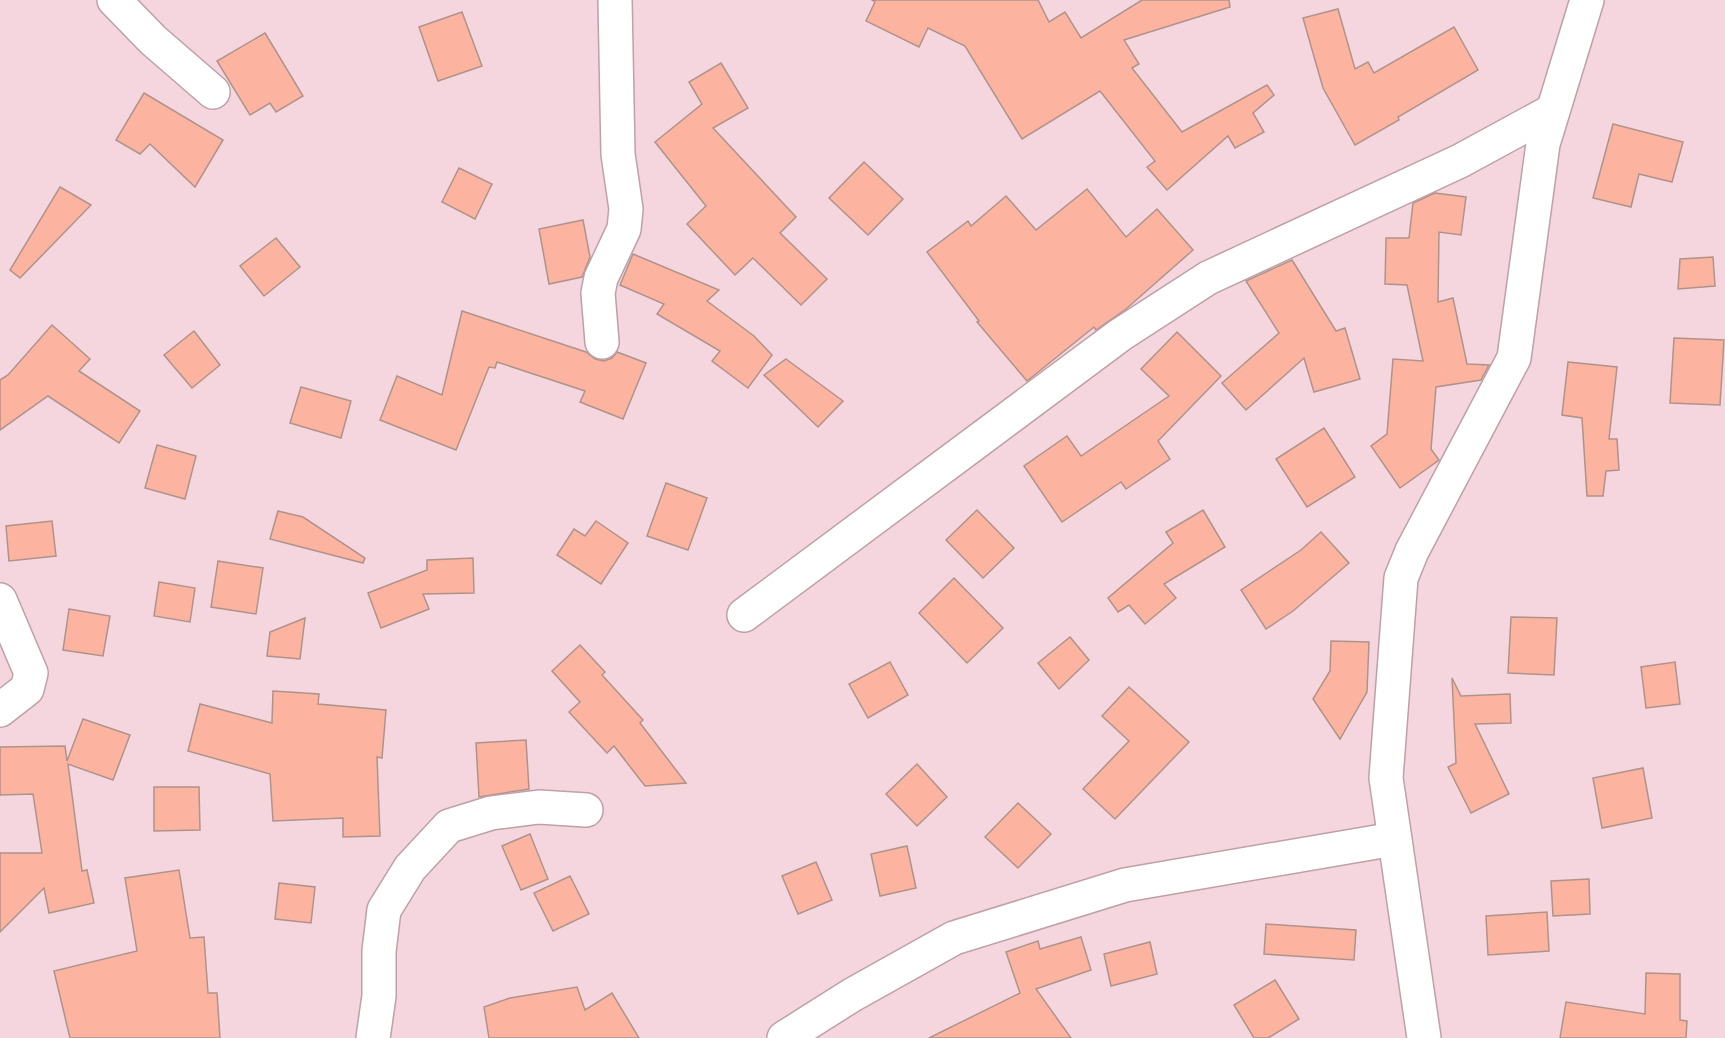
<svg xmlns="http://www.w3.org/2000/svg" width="1725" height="1038" viewBox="0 0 1725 1038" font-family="'Titillium Web',sans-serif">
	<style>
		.building { fill: #fcb4a0; stroke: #af938b; stroke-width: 1.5 }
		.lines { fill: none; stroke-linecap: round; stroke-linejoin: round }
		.street-casing { stroke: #bea0a7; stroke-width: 36 }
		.secondary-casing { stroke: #bea0a7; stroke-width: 36 }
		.street { stroke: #fff; stroke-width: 33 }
		.secondary { stroke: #fff; stroke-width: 33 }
	</style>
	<rect width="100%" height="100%" fill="#f6d6de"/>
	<g class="building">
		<polygon points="872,0 1038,0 1049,22 1065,12 1081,38 1142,0 1229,0 1230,7 1124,40 1139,64 1132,68 1182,132 1267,85 1274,95 1253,113 1264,132 1235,148 1228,136 1167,190 1147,167 1155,161 1100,91 1022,139 965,46 928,28 919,47 866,21 875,2"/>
		<polygon points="1338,9 1355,69 1368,62 1374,73 1454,27 1478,70 1398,117 1399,120 1355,145 1323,88 1303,18"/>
		<polygon points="462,12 482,66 438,81 419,27"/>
		<polygon points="265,33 303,96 276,112 270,103 250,115 217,61"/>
		<polygon points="721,63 748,108 713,128 796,217 780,233 827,279 801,305 753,258 735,275 687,224 706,206 655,142 702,104 689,82"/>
		<polygon points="144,93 223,140 195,187 150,144 140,154 116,140"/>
		<polygon points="1613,124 1683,142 1672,182 1639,174 1631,207 1593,198"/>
		<polygon points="864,162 903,199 868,235 829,198"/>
		<polygon points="459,168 492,184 475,219 442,202"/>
		<polygon points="60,187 91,205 20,278 10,270"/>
		<polygon points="1087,189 1126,237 1157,209 1193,250 1126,309 1096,330 1094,327 1027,381 977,322 979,321 927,252 968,221 971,226 1006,196 1036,230"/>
		<polygon points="1435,193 1466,197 1461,235 1439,232 1438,302 1453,298 1467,364 1489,365 1481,380 1436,387 1431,449 1439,460 1400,488 1371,446 1387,434 1393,359 1423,361 1407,285 1385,284 1386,238 1409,238 1413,203"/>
		<polygon points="583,220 590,257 582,277 549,284 539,229"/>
		<polygon points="276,238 300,267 264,296 240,266"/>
		<polygon points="633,254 719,290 707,301 754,336 772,355 748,388 712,361 720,351 657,314 664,304 620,285"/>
		<polygon points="1713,257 1715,286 1678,289 1680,259"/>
		<polygon points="1292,260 1336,331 1345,328 1360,379 1314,392 1304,358 1246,410 1222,383 1279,333 1246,281"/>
		<polygon points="462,311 586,352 595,359 604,361 612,358 617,352 646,363 623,419 580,402 585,391 497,362 495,368 489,367 456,450 380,420 397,376 442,395"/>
		<polygon points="52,325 90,359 79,371 140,411 119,443 48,396 0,430 0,380 8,375"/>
		<polygon points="194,331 220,365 192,388 164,355"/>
		<polygon points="1177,332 1221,376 1158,441 1170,459 1126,489 1121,482 1062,522 1024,466 1067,436 1081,456 1169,396 1141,369"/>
		<polygon points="1674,338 1724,340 1720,405 1670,403"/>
		<polygon points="786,359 843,401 818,427 764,375"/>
		<polygon points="1568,362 1617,367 1609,439 1617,439 1619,470 1606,471 1603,496 1587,496 1582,418 1562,415"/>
		<polygon points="301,387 351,401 341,438 290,423"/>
		<polygon points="1324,428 1355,477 1307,507 1276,459"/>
		<polygon points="157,445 196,456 185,499 145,488"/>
		<polygon points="666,483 707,498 688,550 647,536"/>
		<polygon points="977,510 1014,548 983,578 946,540"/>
		<polygon points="1203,510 1225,547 1164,584 1176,598 1145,624 1129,605 1118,612 1108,598 1173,543 1166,532"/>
		<polygon points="278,511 303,517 365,558 363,563 270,539"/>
		<polygon points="52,521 56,556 9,561 6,526"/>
		<polygon points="596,521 628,543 601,584 557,555 574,529 585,536"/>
		<polygon points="1321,532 1349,563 1293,611 1266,629 1241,590 1301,550"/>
		<polygon points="473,558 474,593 423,594 429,609 381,628 368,593 427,570 427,560"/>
		<polygon points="218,561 263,568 256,614 211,607"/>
		<polygon points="954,578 1003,628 967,663 919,613"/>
		<polygon points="159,582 195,588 190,622 154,616"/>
		<polygon points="69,609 110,616 103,656 63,650"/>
		<polygon points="1511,617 1557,618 1554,675 1508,673"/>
		<polygon points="305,618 300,659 267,656 270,632"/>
		<polygon points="1070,637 1089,660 1059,689 1038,663"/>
		<polygon points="1331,641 1369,642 1367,692 1340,739 1313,699 1330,671"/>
		<polygon points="580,645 605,672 602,675 643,720 640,723 686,783 645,786 614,746 607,753 569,712 580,702 552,671"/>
		<polygon points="890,662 908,695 868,718 849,684"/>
		<polygon points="1675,662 1680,704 1646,708 1641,667"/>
		<polygon points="1452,678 1461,696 1510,694 1511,723 1475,724 1509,794 1471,813 1448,767 1456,763"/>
		<polygon points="1129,687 1189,742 1115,819 1083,789 1129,741 1102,716"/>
		<polygon points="273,691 319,694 318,704 386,710 382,758 377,757 380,836 343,837 343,818 273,821 270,774 188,751 200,704 272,723"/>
		<polygon points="83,719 130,735 113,780 68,764 82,871 87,870 94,903 49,913 44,888 0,932 0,853 42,853 33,794 0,795 0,747 65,746 67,761"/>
		<polygon points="526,740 529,789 479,797 476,743"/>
		<polygon points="917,764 947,797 917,826 886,794"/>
		<polygon points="1643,768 1652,818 1602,828 1593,778"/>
		<polygon points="154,787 199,787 200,830 154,831"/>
		<polygon points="1018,803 1051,834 1018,868 985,837"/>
		<polygon points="530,834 548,879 521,890 502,846"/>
		<polygon points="907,846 916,888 880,896 871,854"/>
		<polygon points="816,862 832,900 798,914 782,876"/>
		<polygon points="179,870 190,938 204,937 208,993 217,993 220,1038 70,1038 54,971 137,951 125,878"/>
		<polygon points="570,876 589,914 553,931 534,893"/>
		<polygon points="1589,879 1590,914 1553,916 1551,881"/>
		<polygon points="279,883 315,887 311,923 275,919"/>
		<polygon points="1547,912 1549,951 1488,955 1486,916"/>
		<polygon points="1266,924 1356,930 1354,960 1264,954"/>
		<polygon points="1081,937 1091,970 1036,989 1071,1038 929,1038 1020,993 1006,952 1038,941 1040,949"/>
		<polygon points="1150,942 1157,974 1111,986 1104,954"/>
		<polygon points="1646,973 1680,974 1680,1020 1687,1021 1686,1038 1560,1038 1566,1002 1645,1014"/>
		<polygon points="1275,980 1299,1019 1268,1038 1254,1038 1234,1005"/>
		<polygon points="577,987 585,1010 612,993 639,1038 489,1038 484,1007 510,998"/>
	</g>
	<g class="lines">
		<g class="street-casing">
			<g id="street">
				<polyline points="114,0 153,40 213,92"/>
				<polyline points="602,342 598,293 601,278 624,229 626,209 618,154 615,0"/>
				<polyline points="0,600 31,673 27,689 0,710"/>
				<polyline points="744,615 1120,335 1208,278 1460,161 1552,111"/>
				<polyline points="373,1038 379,996 379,951 384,910 410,868 449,826 491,813 539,807 586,810"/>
				<polyline points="784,1038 852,995 954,938 1125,885 1394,839"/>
			</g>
		</g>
		<g class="secondary-casing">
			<polyline id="secondary" points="1424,1038 1386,778 1401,578 1412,551 1514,358 1543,144 1587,0"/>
		</g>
		<use href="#street" class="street"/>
		<use href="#secondary" class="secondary"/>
	</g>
</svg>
